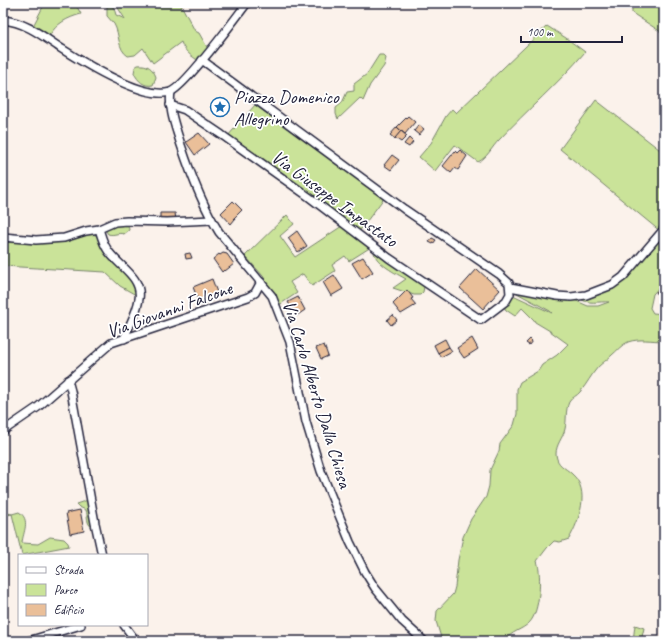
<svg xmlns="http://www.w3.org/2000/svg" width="667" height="644" viewBox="0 0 667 644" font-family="Caveat,sans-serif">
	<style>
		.green { fill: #cae399; stroke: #76826a }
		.building { fill: #eabf99; stroke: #22223b }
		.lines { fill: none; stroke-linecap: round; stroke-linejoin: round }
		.minor-casing { stroke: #22223b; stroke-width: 10 }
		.minor { stroke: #fff; stroke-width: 7 }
		.labels { text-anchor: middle; stroke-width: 3.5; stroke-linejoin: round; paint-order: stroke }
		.poi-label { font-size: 19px; fill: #22223b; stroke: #fff; text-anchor: start }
		.street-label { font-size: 19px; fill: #22223b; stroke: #fff }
	</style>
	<rect width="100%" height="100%" fill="#fbf2eb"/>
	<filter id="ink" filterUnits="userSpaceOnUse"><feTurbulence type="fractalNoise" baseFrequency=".025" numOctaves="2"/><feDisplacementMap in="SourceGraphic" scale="8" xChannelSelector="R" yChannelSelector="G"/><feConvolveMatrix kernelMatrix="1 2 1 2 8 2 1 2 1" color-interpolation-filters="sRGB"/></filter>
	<g filter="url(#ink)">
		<g class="green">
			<path d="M45,3H75L81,14C67,18 57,23 49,36L33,26Z"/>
			<path d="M115,3H180L195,31L199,33L208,49L199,61C191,56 184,51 181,42L153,63L143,48L135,55L128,56C117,49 120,34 114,24C112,21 109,19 107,16V6L109,5L114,8L116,15L125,19Z"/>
			<polygon points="632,3 664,3 664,34 632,13"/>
			<path d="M547,26L566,38L585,52C559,83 527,110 499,140C492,147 487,158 478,162L455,145L435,171L419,157L431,143L446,116L452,109L456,113Z"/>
			<polygon points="379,55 383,55 386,58 384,66 370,85 363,101 360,98 338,119 336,114 336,108 342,103 347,92 354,91 354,84 367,74"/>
			<path d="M138,65C147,64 153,68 156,77L153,85C144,87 138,81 134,73L135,67Z"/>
			<polygon points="596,100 664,153 664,227 661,232 560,149"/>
			<polygon points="255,105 384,198 358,233 227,137"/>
			<polygon points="287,215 294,224 280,236 295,257 342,226 371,247 349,261 345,256 332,265 335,271 312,286 303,274 290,282 297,293 279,305 263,276 245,256"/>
			<path d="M128,223L129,230L124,234C118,232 114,236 108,234L104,228L112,225Z"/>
			<path d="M664,232V282L653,294L650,308L653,313L664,314V341C652,341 639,338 628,342C621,345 617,351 612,355C607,360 602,363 598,367C591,375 587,384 580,392C577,396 572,397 569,402C565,411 567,420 565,429C563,438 556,444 556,454C557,466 565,467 572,474C591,490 579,521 569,539L560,542L554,541L547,548L537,561C542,575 540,613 529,623C522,630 512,631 504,641H442L436,621L437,611L453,594L455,587L458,560L463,537L471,519L486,497L489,486L490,470L499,451L500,444L514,425L517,414V389L520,382L538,371L542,365L557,355L568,344L550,331L535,322L534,320L522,308L515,316L506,310L504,307L515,296L552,313L550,311L515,292L517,290L572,299L588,306H598L609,302C600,301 587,305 579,298L609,288Z"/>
			<path d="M90,234L96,235L100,240L136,284V295L120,286L105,272L3,266V242C33,245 61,240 90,234Z"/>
			<path d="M374,252H377L422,283L424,287L423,292L420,295H414L393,288L406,279C397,274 375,263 374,252Z"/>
			<path d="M88,500L92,527C86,524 88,516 86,510L79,507L76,504Z"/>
			<path d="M3,512L12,514L19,512C31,520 23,532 22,543L38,544L50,537L64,539L68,543L69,546L22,555L12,514L3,516Z"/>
			<polygon points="635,625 644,628 641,641 633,641"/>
		</g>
		<g class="building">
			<polygon points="408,116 415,122 405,134 397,127"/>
			<polygon points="419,125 424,129 419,135 414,131"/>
			<polygon points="397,127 401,131 395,139 390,135"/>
			<polygon points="401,131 407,136 401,142 395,138"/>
			<polygon points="199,133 209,144 195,155 186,142"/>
			<polygon points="409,138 413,142 409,147 404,144"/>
			<polygon points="460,150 467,156 458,170 455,168 451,173 443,166 455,151 457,153"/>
			<polygon points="392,155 399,160 391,170 384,165"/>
			<polygon points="233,201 242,210 234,218 235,219 231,224 221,213"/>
			<polygon points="160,213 175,213 176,220 160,220"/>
			<polygon points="297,231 307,246 298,252 288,238"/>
			<polygon points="432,238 436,240 433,244 429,242"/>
			<polygon points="190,253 192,258 186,259 185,254"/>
			<polygon points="223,253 227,254 234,264 225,271 224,270 222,272 213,259 219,254 220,255"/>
			<polygon points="363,257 373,272 362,279 352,263"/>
			<polygon points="477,269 500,290 483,309 460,288"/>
			<polygon points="334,275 343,289 331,296 323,282"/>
			<polygon points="212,279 218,295 214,299 200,305 193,287"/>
			<polygon points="660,289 662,292 658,295 656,292"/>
			<polygon points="407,290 413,298 411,299 416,305 401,314 393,304"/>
			<polygon points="298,297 305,310 296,316 288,302"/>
			<polygon points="393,315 397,320 391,325 387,320"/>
			<polygon points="472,338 478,349 464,358 457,348"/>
			<polygon points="445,339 449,347 438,353 434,345"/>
			<polygon points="530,339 532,341 529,345 526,343"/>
			<polygon points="324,345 328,356 321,359 316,348"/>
			<polygon points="449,347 452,351 441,357 438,353"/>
			<polygon points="80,510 84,531 70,534 66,513"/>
		</g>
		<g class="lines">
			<g class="minor-casing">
				<g id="minor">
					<path d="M3,20C26,22 44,37 62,49C84,63 144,100 170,92C185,87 235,19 247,3"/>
					<path d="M171,92C168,109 176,128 181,145C191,175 202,205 219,232L272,296L290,342L306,422L321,471L350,542L365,572L375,588L402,621L424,641"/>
					<polyline points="170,105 185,110 222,135 309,197 389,258 481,320 506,301 510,294 509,283 499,274 404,209 202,60"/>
					<path d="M99,229C101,235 103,243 107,249C116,265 143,276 139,299C137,313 129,325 124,339"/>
					<polyline points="3,237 36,240 64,238 86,231 99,229 115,222 127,221 167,222 212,220"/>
					<polyline points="510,287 557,296 571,297 586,295 612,285 623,277 664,229"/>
					<polyline points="68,380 71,391 95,523 102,555"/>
					<polyline points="3,431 38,407 111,343 248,297 255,293 261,282"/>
					<polyline points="124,625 136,641"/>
					<polyline points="28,641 81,625"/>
				</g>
			</g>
			<use href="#minor" class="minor"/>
		</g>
	</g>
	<defs>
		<g id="sight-ring" transform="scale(1)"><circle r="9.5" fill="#fff" stroke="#1f6fb2" stroke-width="1.5"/><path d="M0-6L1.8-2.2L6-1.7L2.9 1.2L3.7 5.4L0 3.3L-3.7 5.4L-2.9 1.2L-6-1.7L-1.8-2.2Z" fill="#1f6fb2"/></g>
	</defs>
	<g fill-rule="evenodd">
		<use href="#sight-ring" x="220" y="107"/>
	</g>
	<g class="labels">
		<g class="poi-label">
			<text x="234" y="103">Piazza Domenico<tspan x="234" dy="22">Allegrino</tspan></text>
		</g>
		<g class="street-label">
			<text transform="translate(335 198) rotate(36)" y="7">Via Giuseppe Impastato</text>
			<text transform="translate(169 309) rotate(-20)" y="7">Via Giovanni Falcone</text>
			<text transform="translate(318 394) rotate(73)" y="7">Via Carlo Alberto Dalla Chiesa</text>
		</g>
	</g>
	<rect width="667" height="644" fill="none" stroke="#fff" stroke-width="16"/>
	<rect x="8" y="8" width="651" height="628" fill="none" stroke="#22223b" stroke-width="1.5" filter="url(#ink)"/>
	<rect x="18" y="554" width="130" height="72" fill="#ffffff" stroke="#a7a7b1"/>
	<rect x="26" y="567" width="20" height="6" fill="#ffffff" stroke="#a7a7b1"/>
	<text x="54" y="574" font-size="12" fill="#22223b">Strada</text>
	<rect x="26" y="584" width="20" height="12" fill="#cae399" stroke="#a7a7b1"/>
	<text x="54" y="594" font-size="12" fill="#22223b">Parco</text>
	<rect x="26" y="604" width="20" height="12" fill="#eabf99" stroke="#a7a7b1"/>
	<text x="54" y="614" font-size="12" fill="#22223b">Edificio</text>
	<path d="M521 36v6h101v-6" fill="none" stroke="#22223b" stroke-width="2"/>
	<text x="527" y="36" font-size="12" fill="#22223b" stroke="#ffffff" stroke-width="3" paint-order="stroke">100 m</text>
</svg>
